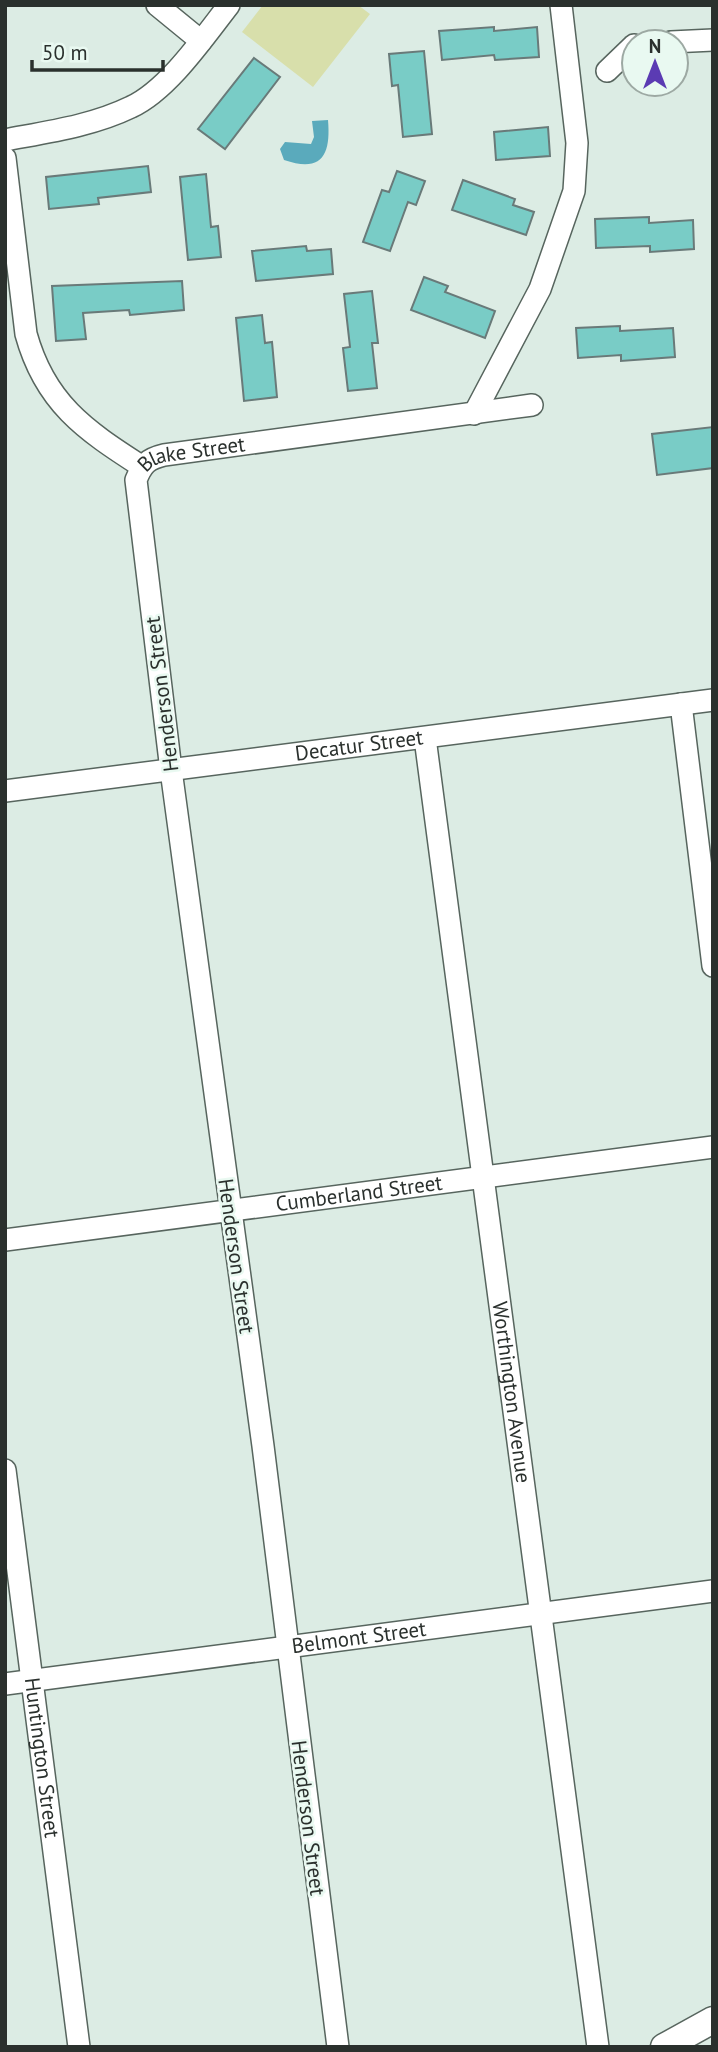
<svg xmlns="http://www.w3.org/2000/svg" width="718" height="2052" viewBox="0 0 718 2052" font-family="'PT Sans',sans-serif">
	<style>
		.green { fill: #d8dfab }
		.water { fill: #5aaabc }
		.building { fill: #79ccc6; stroke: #697a79; stroke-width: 2 }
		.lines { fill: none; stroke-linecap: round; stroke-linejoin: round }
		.minor-casing { stroke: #57655e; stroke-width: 24 }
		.major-casing { stroke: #57655e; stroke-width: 29 }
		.minor { stroke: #fff; stroke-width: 21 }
		.major { stroke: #fff; stroke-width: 26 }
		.labels { text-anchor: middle; stroke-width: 5; stroke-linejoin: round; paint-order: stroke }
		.street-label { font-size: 21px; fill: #2a302d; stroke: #e9f9f1 }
	</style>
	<rect width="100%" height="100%" fill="#dcece4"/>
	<polygon class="green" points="263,5 358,5 370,14 313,87 242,32"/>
	<path class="water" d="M328,120C331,155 322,173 284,160L280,149L285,142L311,144L314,137L312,121Z"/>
	<g class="building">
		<polygon points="494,27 494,31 537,27 539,57 495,60 494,55 442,60 439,31"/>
		<polygon points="424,51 432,134 403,137 398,85 392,86 389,54"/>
		<polygon points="254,58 280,77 225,149 198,129"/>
		<polygon points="548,127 550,156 496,160 494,132"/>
		<polygon points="148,166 151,192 98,198 99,204 49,209 46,177"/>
		<polygon points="397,171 425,181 416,205 408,202 390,251 363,242 382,190 389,192"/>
		<polygon points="206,174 211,227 218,226 221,257 188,260 180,177"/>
		<polygon points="463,180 515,199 513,205 534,212 526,235 452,210"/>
		<polygon points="649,217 649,223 693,220 694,249 650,252 650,246 596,248 595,219"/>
		<polygon points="306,246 307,251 331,249 333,274 256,281 252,251"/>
		<polygon points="424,277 448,286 445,292 495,311 485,338 411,310"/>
		<polygon points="182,281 184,310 130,315 129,310 83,313 86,339 56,341 52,286"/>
		<polygon points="372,291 378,343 372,343 377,388 348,391 343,348 350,347 344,294"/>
		<polygon points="262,315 265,343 272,342 277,397 244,401 236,318"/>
		<polygon points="620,326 620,331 673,328 675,357 621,361 621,355 578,358 576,328"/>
		<polygon points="713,427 713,468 657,475 652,434"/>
	</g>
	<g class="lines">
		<g class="minor-casing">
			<g id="minor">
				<polyline points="157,5 201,41"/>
				<polyline points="671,42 713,40"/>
				<polyline points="607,71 634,45"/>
				<path d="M5,140C47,132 92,126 131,107C168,90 204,37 229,5"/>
				<path d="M5,158L26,334C45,403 85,430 141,466"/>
				<polyline points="474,414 540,289 574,191 577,143 561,5"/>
				<polyline points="681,704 713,966"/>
				<path id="s1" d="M425,738L598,2047"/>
				<path id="s2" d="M5,791L713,700"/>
				<path id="s3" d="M5,1240L713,1147"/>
				<path id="s4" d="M5,1470L79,2047"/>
				<path id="s5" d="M5,1684L713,1591"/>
				<path id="s6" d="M338,2047L263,1446L171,770L136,480C142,465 147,459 164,455L532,405"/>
			</g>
		</g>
		<g class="major-casing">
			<polyline id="major" points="664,2047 713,2020"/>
		</g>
		<use href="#minor" class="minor"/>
		<use href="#major" class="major"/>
	</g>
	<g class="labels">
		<g class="street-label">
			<text dy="7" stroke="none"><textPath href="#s6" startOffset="1647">Blake Street</textPath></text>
			<text transform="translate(162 694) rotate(-97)" y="7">Henderson Street</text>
			<text dy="7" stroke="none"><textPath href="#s2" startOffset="357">Decatur Street</textPath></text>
			<text dy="7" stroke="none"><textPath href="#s3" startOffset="357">Cumberland Street</textPath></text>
			<text transform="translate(236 1256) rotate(82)" y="7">Henderson Street</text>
			<text dy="7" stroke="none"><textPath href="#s1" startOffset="660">Worthington Avenue</textPath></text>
			<text dy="7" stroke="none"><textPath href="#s5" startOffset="357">Belmont Street</textPath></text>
			<text dy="7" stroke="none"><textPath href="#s4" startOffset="290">Huntington Street</textPath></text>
			<text transform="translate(308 1818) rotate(83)" y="7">Henderson Street</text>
		</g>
	</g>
	<rect width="718" height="2052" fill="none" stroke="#2a302d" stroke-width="14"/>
	<g transform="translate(655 63)"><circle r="33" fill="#e9f9f1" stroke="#9da9a3" stroke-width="2"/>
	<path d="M0-5L12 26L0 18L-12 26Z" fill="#5b3bb3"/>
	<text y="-10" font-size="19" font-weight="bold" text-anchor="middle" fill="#2a302d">N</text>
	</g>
	<path d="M32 60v10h131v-10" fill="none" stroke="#2a302d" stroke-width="3.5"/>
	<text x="42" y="60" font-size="21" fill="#2a302d" stroke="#e9f9f1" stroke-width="5" paint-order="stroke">50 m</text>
</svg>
